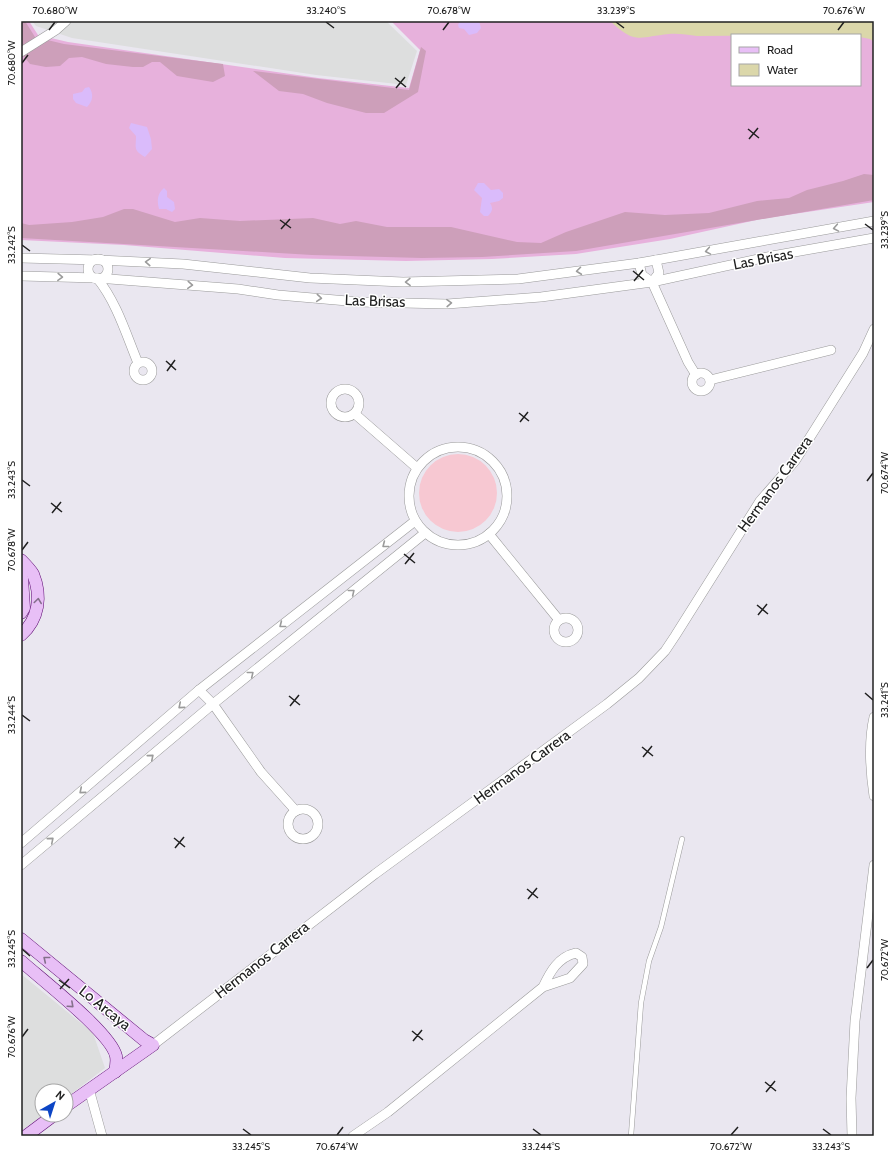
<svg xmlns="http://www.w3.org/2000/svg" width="895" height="1157" viewBox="0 0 895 1157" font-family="Cabin,sans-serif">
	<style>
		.residential { fill: #dddede }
		.grass { fill: #e7b1dc; fill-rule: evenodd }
		.forest { fill: #cd9fba }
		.sand { fill: #dabbfb }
		.park { fill: #f7c8d2 }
		.water { fill: #dbd7aa }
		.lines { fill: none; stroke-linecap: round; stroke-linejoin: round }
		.lane-casing { stroke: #9a9a9a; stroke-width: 5.5 }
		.street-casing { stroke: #9a9a9a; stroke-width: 10 }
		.secondary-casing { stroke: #5e0b73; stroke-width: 13 }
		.lane { stroke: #fff; stroke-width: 4.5 }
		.street { stroke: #fff; stroke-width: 9 }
		.secondary { stroke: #e8bff6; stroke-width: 12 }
		.oneway { stroke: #9b9b9b }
		.oneway2 { stroke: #84708b }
		.ticks { fill: none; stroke: #202020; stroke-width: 1.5 }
		.labels { text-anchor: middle; stroke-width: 3; stroke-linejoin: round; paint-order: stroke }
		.street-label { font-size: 15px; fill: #202020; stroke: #fff }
		.neatline { fill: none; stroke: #202020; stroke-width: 1.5 }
		.ticks-label { font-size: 10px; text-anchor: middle; fill: #202020 }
	</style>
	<rect width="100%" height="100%" fill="#eae7f0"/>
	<g class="residential">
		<polygon points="32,21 386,21 417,51 406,85 316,75 72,38 36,26"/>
		<polygon points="21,974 93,1033 105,1068 66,1098 66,1091 42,1091 43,1115 21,1131"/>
	</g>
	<path class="grass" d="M21,21H29L38,35L68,42L318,78L409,88L420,50L391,21H874V202L761,219L670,239L576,254L492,259L406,261L285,258L124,245L21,240ZM732,35H860V85H732Z"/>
	<g class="forest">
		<polygon points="21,21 25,21 35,37 64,44 223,64 225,76 213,82 177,76 160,62 152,62 143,67 133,67 106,64 82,57 69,58 60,66 46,67 30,64 21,53"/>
		<polygon points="421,47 426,51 418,92 384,113 366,113 327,103 303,94 279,91 253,71 409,90"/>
		<polygon points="864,174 874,175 874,200 576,251 482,257 422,258 312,255 21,238 21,223 29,225 72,222 103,217 124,209 133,209 175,222 200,218 240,221 313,218 340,224 356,221 387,227 451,227 517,242 541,243 566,232 625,212 665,215 709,213 757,201 789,198 807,190 843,181"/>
	</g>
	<g class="sand">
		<polygon points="460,21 479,21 481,28 477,33 469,35 464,29 459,28 458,25"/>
		<path d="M89,87C94,94 93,101 87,107L76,103L73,99V94L82,92L85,88Z"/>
		<path d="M131,123L147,127L151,139L152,149L145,157C133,150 136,148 136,136L129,128Z"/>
		<path d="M478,183H484L491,190L499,189L503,193V198L499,201L490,203C493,208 493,211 488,216H484L480,212L482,198L474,190Z"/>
		<path d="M164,188L167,191V197L174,202L175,209L172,212L166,209H159C157,200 157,194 164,188Z"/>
	</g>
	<circle class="park" cx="458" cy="493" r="39"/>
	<path class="water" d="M610,21H874V42L870,39L860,37V35L697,36C688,35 678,33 669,34C638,37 636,45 610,21Z"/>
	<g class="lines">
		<g class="lane-casing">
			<polyline id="lane" points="631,1136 641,1003 649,961 661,927 682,839"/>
		</g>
		<g class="street-casing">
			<g id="street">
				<polyline points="21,52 56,30 66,21"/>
				<polyline points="21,258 99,260 183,264 310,278 403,282 518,279 639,263 874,221"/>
				<circle cx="98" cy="269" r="10"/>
				<polyline points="639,263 642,275 652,282"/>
				<polyline points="21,276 97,278 238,289 278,295 359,302 447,304 541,297 652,282 772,256 874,238"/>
				<path d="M97,278C117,303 126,334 138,363"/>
				<polyline points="652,282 688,362 696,375"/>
				<polyline points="652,282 659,273 656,260"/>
				<circle cx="143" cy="371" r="9"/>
				<circle cx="701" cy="382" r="9"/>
				<polyline points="710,380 831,350"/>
				<circle cx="345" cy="403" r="14"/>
				<polyline points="355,414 417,468"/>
				<circle cx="458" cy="496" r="49"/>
				<polyline points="489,534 559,620"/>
				<circle cx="566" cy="630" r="12"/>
				<polyline points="199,690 213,704 261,772 296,811"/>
				<path d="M874,717C868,743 870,769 874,796"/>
				<circle cx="303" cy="824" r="15"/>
				<polyline points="21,843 199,690 415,521"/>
				<polyline points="21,865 213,704 425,533"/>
				<polyline points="153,1045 375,874 607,704 639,678 665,651 675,636 760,501 795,461 863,353 874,329"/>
				<polyline points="89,1089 102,1136"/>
				<path d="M353,1136L388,1112L543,987L570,978L583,964L582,957L576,953C558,957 550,972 543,987"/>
				<polyline points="852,1136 851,1098 855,1021 874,865"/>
			</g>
		</g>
		<g class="secondary-casing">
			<g id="secondary">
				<path d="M21,560C25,564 30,569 33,574C42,596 39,619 21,635"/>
				<polyline points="21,563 24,608 21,613"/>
				<polyline points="21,939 144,1040 153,1045 66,1106"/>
				<path d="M21,961C41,979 111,1033 116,1056C117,1061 116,1067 115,1072"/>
				<polyline points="26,1136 54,1115"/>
			</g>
		</g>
		<use href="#lane" class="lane"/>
		<use href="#street" class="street"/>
		<use href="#secondary" class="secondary"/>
	</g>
	<defs><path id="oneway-chevron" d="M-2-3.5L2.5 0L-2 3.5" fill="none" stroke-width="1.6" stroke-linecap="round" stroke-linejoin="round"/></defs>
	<g class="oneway">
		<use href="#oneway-chevron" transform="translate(836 228) rotate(170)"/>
		<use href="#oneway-chevron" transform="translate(708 251) rotate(170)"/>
		<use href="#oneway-chevron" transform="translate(148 262) rotate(-177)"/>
		<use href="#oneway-chevron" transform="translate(579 271) rotate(173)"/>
		<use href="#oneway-chevron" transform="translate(60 277) rotate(2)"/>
		<use href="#oneway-chevron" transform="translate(408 282) rotate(179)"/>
		<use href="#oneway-chevron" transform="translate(190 285) rotate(4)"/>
		<use href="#oneway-chevron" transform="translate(319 298) rotate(5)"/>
		<use href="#oneway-chevron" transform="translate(449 303) rotate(-2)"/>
		<use href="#oneway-chevron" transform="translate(385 545) rotate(142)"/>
		<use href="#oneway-chevron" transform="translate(352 592) rotate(-39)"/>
		<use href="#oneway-chevron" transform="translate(282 625) rotate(142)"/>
		<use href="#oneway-chevron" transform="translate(251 674) rotate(-39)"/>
		<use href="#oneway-chevron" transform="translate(181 706) rotate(140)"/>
		<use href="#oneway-chevron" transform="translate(151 757) rotate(-40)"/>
		<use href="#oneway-chevron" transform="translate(82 791) rotate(140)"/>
		<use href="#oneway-chevron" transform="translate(51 840) rotate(-40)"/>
	</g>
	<g class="oneway2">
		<use href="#oneway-chevron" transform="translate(38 601) rotate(-82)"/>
		<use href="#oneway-chevron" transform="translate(46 959) rotate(-141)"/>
		<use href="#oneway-chevron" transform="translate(71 1005) rotate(42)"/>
	</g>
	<path class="ticks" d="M326,22L334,28M616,22L624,28M49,30L55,22M443,30L449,22M838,30L844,22M22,63L28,55M395,78L406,87M396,88L405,77M748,129L759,138M749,139L758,128M280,220L291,228M865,224L873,230M281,229L290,219M22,245L30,251M633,271L644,280M634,281L643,270M166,361L176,370M167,371L175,360M519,413L529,421M520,422L528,412M22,480L30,486M867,481L873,473M51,503L62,512M52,513L61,502M22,550L28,542M404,554L415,563M405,564L414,553M757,605L768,614M758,615L767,604M865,693L873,700M289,696L300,705M290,706L299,695M22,715L30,721M642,747L653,756M643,757L652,746M174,838L185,847M175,848L184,837M527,889L538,898M528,899L537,888M22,949L30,956M867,968L873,960M59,980L70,988M60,989L69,979M412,1031L423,1040M22,1037L28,1029M413,1041L422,1030M765,1082L776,1091M766,1092L775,1081M243,1129L251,1135M533,1129L541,1135M823,1129L831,1135M337,1135L343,1127M731,1135L738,1127"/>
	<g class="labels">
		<g class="street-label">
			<text transform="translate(763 259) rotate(-11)" y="5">Las Brisas</text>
			<text transform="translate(375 301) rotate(2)" y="5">Las Brisas</text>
			<text transform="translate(775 484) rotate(-54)" y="5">Hermanos Carrera</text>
			<text transform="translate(522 767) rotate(-36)" y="5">Hermanos Carrera</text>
			<text transform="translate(262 960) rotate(-38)" y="5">Hermanos Carrera</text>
			<text transform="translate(105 1008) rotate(39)" y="5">Lo Arcaya</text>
		</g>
	</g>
	<rect width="895" height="1157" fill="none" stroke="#ffffff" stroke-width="44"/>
	<rect x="731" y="34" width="130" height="52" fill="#ffffff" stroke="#a6a6a6"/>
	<rect x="739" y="47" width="20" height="6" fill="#e8bff6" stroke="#a6a6a6"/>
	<text x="767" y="54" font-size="12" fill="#202020">Road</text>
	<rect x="739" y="64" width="20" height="12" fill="#dbd7aa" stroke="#a6a6a6"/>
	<text x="767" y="74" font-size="12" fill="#202020">Water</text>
	<g transform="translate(54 1103) rotate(39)"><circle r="19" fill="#ffffff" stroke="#a6a6a6"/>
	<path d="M0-3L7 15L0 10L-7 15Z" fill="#0c45c5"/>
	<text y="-6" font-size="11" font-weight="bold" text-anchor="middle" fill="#202020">N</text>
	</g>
	<rect x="22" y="22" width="851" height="1113" class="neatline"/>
	<g class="ticks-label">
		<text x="55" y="14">70.680°W</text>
		<text x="326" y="14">33.240°S</text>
		<text x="449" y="14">70.678°W</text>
		<text x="616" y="14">33.239°S</text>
		<text x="844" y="14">70.676°W</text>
		<text transform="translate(11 63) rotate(-90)" y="4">70.680°W</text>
		<text transform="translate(884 230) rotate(-90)" y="4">33.239°S</text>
		<text transform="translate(11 245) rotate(-90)" y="4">33.242°S</text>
		<text transform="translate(884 473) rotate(-90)" y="4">70.674°W</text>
		<text transform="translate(11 480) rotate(-90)" y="4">33.243°S</text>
		<text transform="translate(11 550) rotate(-90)" y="4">70.678°W</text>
		<text transform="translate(884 700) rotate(-90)" y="4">33.241°S</text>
		<text transform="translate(11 715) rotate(-90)" y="4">33.244°S</text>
		<text transform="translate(11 949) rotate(-90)" y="4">33.245°S</text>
		<text transform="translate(884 960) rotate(-90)" y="4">70.672°W</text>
		<text transform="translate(11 1037) rotate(-90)" y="4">70.676°W</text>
		<text x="251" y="1150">33.245°S</text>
		<text x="337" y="1150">70.674°W</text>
		<text x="541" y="1150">33.244°S</text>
		<text x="731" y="1150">70.672°W</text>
		<text x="831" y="1150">33.243°S</text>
	</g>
</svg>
